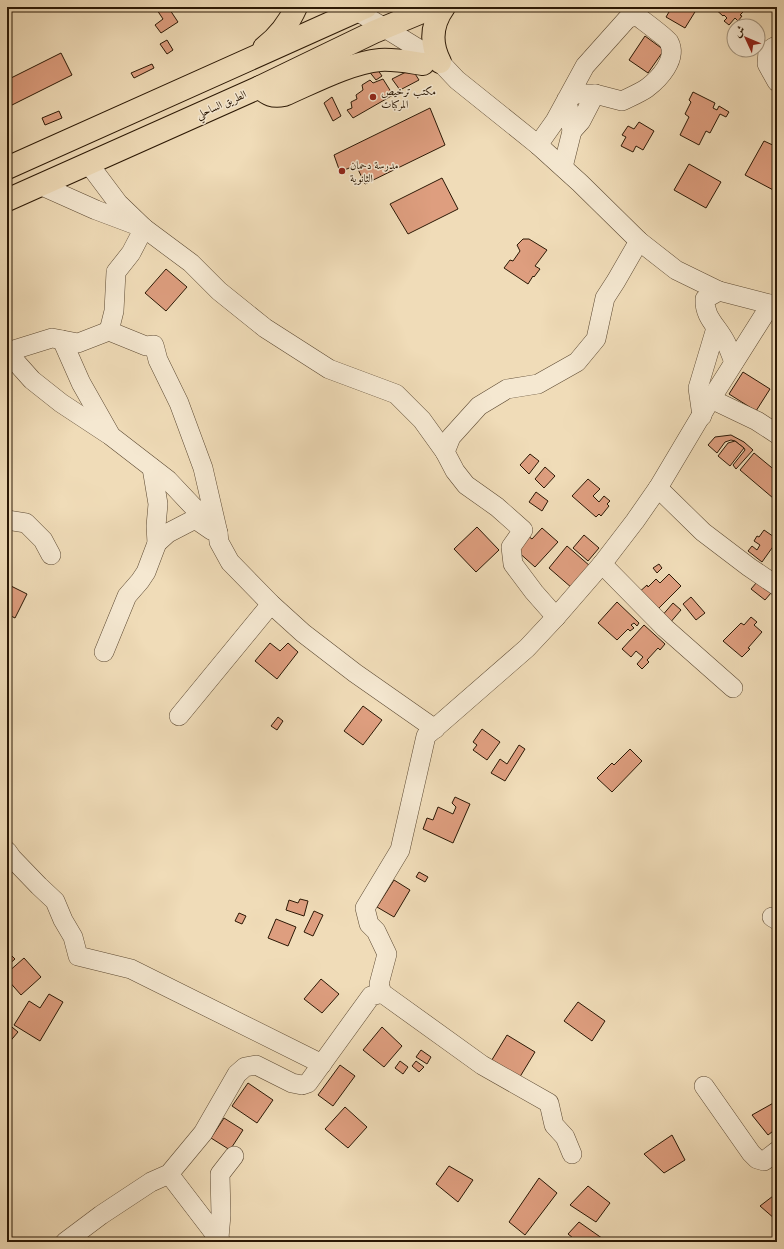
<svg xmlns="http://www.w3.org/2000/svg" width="784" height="1249" viewBox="0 0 784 1249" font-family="'IM FELL Great Primer',Amiri,serif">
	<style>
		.building { fill: #de9e7f; stroke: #2b1805 }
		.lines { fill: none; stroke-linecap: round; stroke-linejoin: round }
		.minor-casing { stroke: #5c4932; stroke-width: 20 }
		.highway-casing { stroke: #2b1805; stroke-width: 24 }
		.minor { stroke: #f5e8d1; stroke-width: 19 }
		.highway { stroke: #f0dcb8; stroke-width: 22 }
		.poi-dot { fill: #8f2418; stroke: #f5e8d1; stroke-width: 1.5 }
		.labels { text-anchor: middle; stroke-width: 3; stroke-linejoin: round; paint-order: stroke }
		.poi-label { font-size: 11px; fill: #2b1805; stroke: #f5e8d1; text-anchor: start }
		.street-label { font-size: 11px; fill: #2b1805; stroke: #f5e8d1 }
	</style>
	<rect width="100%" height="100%" fill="#f0dcb8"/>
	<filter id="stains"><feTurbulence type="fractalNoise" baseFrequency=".005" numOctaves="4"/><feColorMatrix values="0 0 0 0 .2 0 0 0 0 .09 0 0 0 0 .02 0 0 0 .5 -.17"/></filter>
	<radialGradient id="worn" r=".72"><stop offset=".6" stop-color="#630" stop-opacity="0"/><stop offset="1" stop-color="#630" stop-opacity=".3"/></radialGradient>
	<g class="building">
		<polygon points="155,7 168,7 178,22 161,33 155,25 163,19"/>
		<polygon points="672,7 698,7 685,28 666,17"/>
		<polygon points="713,7 742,7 741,8 744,11 740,15 742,16 738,21 735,18 729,25 724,21 727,18 724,15 723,16"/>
		<polygon points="645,36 664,50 648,73 629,60"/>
		<polygon points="167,40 173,50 167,54 160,44"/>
		<polygon points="61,53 72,75 10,106 7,100 7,80"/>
		<polygon points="152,64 154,68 134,78 131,73"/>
		<polygon points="375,66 382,76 376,80 368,70"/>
		<polygon points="412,69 419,80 400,90 392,79"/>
		<polygon points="383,79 393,95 353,118 347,110 352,108 351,102 357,99 356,95 363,90 362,85 370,80 373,83"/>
		<polygon points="693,92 715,103 713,108 717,110 719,106 729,112 726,117 720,114 710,133 706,131 699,145 680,135 689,117 685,114 691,102 689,100"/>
		<polygon points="332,97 341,116 333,121 324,103"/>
		<polygon points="430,108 445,145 365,184 356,165 340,172 334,155"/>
		<polygon points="59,111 62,118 45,125 42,118"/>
		<polygon points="639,122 654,131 643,150 636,146 633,152 621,146 626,137 622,135 628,126 634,129"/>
		<polygon points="764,141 777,147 777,192 745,175"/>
		<polygon points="689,164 721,182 706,208 674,190"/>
		<polygon points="442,178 458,209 408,234 390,204"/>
		<polygon points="523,239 529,239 547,250 535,266 540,269 534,277 533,276 528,284 504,268 510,260 513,261 520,251 517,245"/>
		<polygon points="166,269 187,287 166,311 145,293"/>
		<polygon points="743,372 770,389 756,411 729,394"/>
		<polygon points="731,435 744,442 753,450 736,469 733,465 745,450 744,448 735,441 731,440 725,442 717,453 708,445 715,437"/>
		<polygon points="735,441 744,448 730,466 718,456 728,443"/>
		<polygon points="754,453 777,472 777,493 773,498 740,470"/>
		<polygon points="530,454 539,461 529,474 520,465"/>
		<polygon points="545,467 555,476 544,488 535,479"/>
		<polygon points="588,479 600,489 593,496 599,502 604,496 610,501 607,504 609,506 601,516 599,514 596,517 572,496"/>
		<polygon points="536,492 548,501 542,511 529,502"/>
		<polygon points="477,527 499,550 476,572 454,549"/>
		<polygon points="542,528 558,542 535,567 516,550 528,536 532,539"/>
		<polygon points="764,530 777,539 777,541 762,562 748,551 752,546 757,550 760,545 754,541 757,536 759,537"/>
		<polygon points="584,535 599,548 588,561 573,548"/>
		<polygon points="567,546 590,566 572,588 549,568"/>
		<polygon points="659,564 662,568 657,573 653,568"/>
		<polygon points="669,574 681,586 655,612 637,594 647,585 648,587 656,579 660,583"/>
		<polygon points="757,582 771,593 765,600 751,589"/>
		<polygon points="11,586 27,594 15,618 7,614 7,593"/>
		<polygon points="691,597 705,613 696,620 683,604"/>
		<polygon points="617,602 639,623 637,626 634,623 631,625 634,628 630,631 628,629 617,640 598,623"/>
		<polygon points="673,603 681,610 669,624 661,617"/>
		<polygon points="751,617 757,622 754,625 762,632 748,648 750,649 742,657 723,641 741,623 744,625"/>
		<polygon points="644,625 665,644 660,650 658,648 647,660 649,662 642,669 637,664 643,657 636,651 631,657 622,649"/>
		<polygon points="270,643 280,651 288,643 298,652 277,679 255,661"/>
		<polygon points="363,706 382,720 363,745 344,731"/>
		<polygon points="278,717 283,721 277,730 271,726"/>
		<polygon points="482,729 500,742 487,760 473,750 477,745 473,742"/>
		<polygon points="519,745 525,749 505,781 491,773 500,759 507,764"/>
		<polygon points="630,749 642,761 612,792 597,778 612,763 614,765"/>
		<polygon points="455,797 470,804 453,843 423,829 427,818 433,820 438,807 453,814 456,807 452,803"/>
		<polygon points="419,872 428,877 425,882 416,877"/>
		<polygon points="394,880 410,890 394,917 377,907"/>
		<polygon points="300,899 308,901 304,916 286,910 289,900 298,903"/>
		<polygon points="314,911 323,915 313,936 304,932"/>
		<polygon points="239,913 246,916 242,924 235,921"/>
		<polygon points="276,919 296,927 288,946 268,938"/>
		<polygon points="7,951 15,959 7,966"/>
		<polygon points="24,958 41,977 21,995 7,979 7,973"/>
		<polygon points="321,979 339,994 322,1013 304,999"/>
		<polygon points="49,994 63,1002 40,1041 14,1025 29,1001 40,1008"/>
		<polygon points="578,1002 605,1021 592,1041 564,1021"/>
		<polygon points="7,1023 18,1032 7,1045"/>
		<polygon points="382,1027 402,1046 384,1067 363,1050"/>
		<polygon points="507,1035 535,1052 518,1080 490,1063"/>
		<polygon points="421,1050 431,1057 427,1064 416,1057"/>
		<polygon points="400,1061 408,1067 403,1074 395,1068"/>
		<polygon points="416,1061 424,1067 419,1072 412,1066"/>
		<polygon points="340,1065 355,1076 333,1106 318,1095"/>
		<polygon points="248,1083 273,1100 257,1123 232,1106"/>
		<polygon points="777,1101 777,1128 768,1135 752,1115"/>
		<polygon points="345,1107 367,1127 348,1148 325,1129"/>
		<polygon points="224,1118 243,1130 230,1150 211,1138"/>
		<polygon points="672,1135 685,1160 664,1173 644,1154"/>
		<polygon points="449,1166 473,1180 458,1202 436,1184"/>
		<polygon points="539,1178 557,1193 525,1235 509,1222"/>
		<polygon points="588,1186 610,1203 596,1222 570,1205"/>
		<polygon points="777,1193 777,1217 775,1219 760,1206"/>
		<polygon points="579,1222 606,1241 605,1242 578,1242 568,1234"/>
	</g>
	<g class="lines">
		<g class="minor-casing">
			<g id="minor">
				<polyline points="352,7 357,11 440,62 457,80 538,145 580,183 639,241 676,270 719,291 777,306"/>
				<polyline points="777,49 774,47 768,51 767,64 777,82"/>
				<polyline points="572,131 581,121 595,94"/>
				<path d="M538,145L555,121L585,66L627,19L636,15C642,20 666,37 669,42C678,59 659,79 647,88C640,93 630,97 622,101L595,94H576L567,99L572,131L563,167"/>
				<polyline points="88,163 118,203 144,228 191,263 219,291 265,328 329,369 396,394 422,420 445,452"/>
				<polyline points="40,185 96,210 144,228 131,253 116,272 114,311 109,331 146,346 154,345 158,360 179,403 203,468 218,533 168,480 111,436 81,383 62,340"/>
				<path d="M719,291L705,299C704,317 717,326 725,341C729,348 731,355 734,362"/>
				<polyline points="711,399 757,421 777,434"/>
				<polyline points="702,416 698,388 716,328"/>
				<polyline points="108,434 61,403 32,380 7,352 52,338 78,343 109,331"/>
				<polyline points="658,488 703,532 749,567 777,586"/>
				<polyline points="7,520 26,523 43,540 51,555"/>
				<polyline points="157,543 168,533 195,519 211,530 218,533 219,542 230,562 271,604 303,633 355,673 435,729"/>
				<polyline points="602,564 665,628 733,688"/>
				<polyline points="556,617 534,592 513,564 511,547 523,530 497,507 466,485 455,471 445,452 451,437 479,406 507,389 538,384 577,362 596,339 605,298 616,281 639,241"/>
				<polyline points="104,652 127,596 140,581 146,572 157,543 156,526 158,504 152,468"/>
				<polyline points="179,716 271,604"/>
				<polyline points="7,851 12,858 39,886 55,901 63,920 73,937 78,956 131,969 322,1064"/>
				<polyline points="772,917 777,920"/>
				<polyline points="704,1086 751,1153 757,1159 764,1161 777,1151"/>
				<polyline points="572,1154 565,1137 554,1125 549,1103 482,1065 382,993 379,984 387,954 376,931 369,924 365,908 400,850 426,736 527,648 556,617 602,564 635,521 658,488 711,399 771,304"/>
				<polyline points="169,1174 221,1242"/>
				<polyline points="219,1238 221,1215 220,1174 234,1156"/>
				<polyline points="65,1242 101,1215 151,1182 169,1174 203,1133 237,1074 245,1067 256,1065 292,1083 302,1085 308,1083 371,996 382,993"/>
			</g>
		</g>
		<g class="highway-casing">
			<g id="highway">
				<path d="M264,48C278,37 289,23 296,7"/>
				<path d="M440,62C430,43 431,25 444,7"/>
				<path d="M260,87C267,95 273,97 284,95C312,83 349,63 380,60C395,59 409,62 423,64"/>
				<polyline points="7,168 366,7"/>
				<polyline points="7,200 260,87 374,32 434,7"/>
			</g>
		</g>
		<use href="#minor" class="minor"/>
		<use href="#highway" class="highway"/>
	</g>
	<g class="poi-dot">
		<circle cx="373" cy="97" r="4"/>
		<circle cx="342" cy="171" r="4"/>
	</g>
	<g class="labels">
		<g class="poi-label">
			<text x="381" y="95">مكتب ترخيص<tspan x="381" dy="13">المركبات</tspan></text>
			<text x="350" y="169">مدرسة دحمان<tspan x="350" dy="13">الثانوية</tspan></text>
		</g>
		<g class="street-label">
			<text transform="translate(221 104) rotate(-24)" y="4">الطريق الساحلي</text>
		</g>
	</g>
	<rect width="784" height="1249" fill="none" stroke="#f0dcb8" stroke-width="24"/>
	<rect x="8" y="8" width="768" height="1233" fill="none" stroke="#2b1805" stroke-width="2"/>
	<rect x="12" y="12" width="760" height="1225" fill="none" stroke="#2b1805"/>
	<g transform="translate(746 38) rotate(314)"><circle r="19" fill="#f5e8d1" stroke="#a4957f"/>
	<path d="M0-3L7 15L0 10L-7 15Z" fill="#8f2418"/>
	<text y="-6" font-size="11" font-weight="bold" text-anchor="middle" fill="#2b1805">ش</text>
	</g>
	<rect width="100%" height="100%" filter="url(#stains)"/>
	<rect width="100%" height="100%" fill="url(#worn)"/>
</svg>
